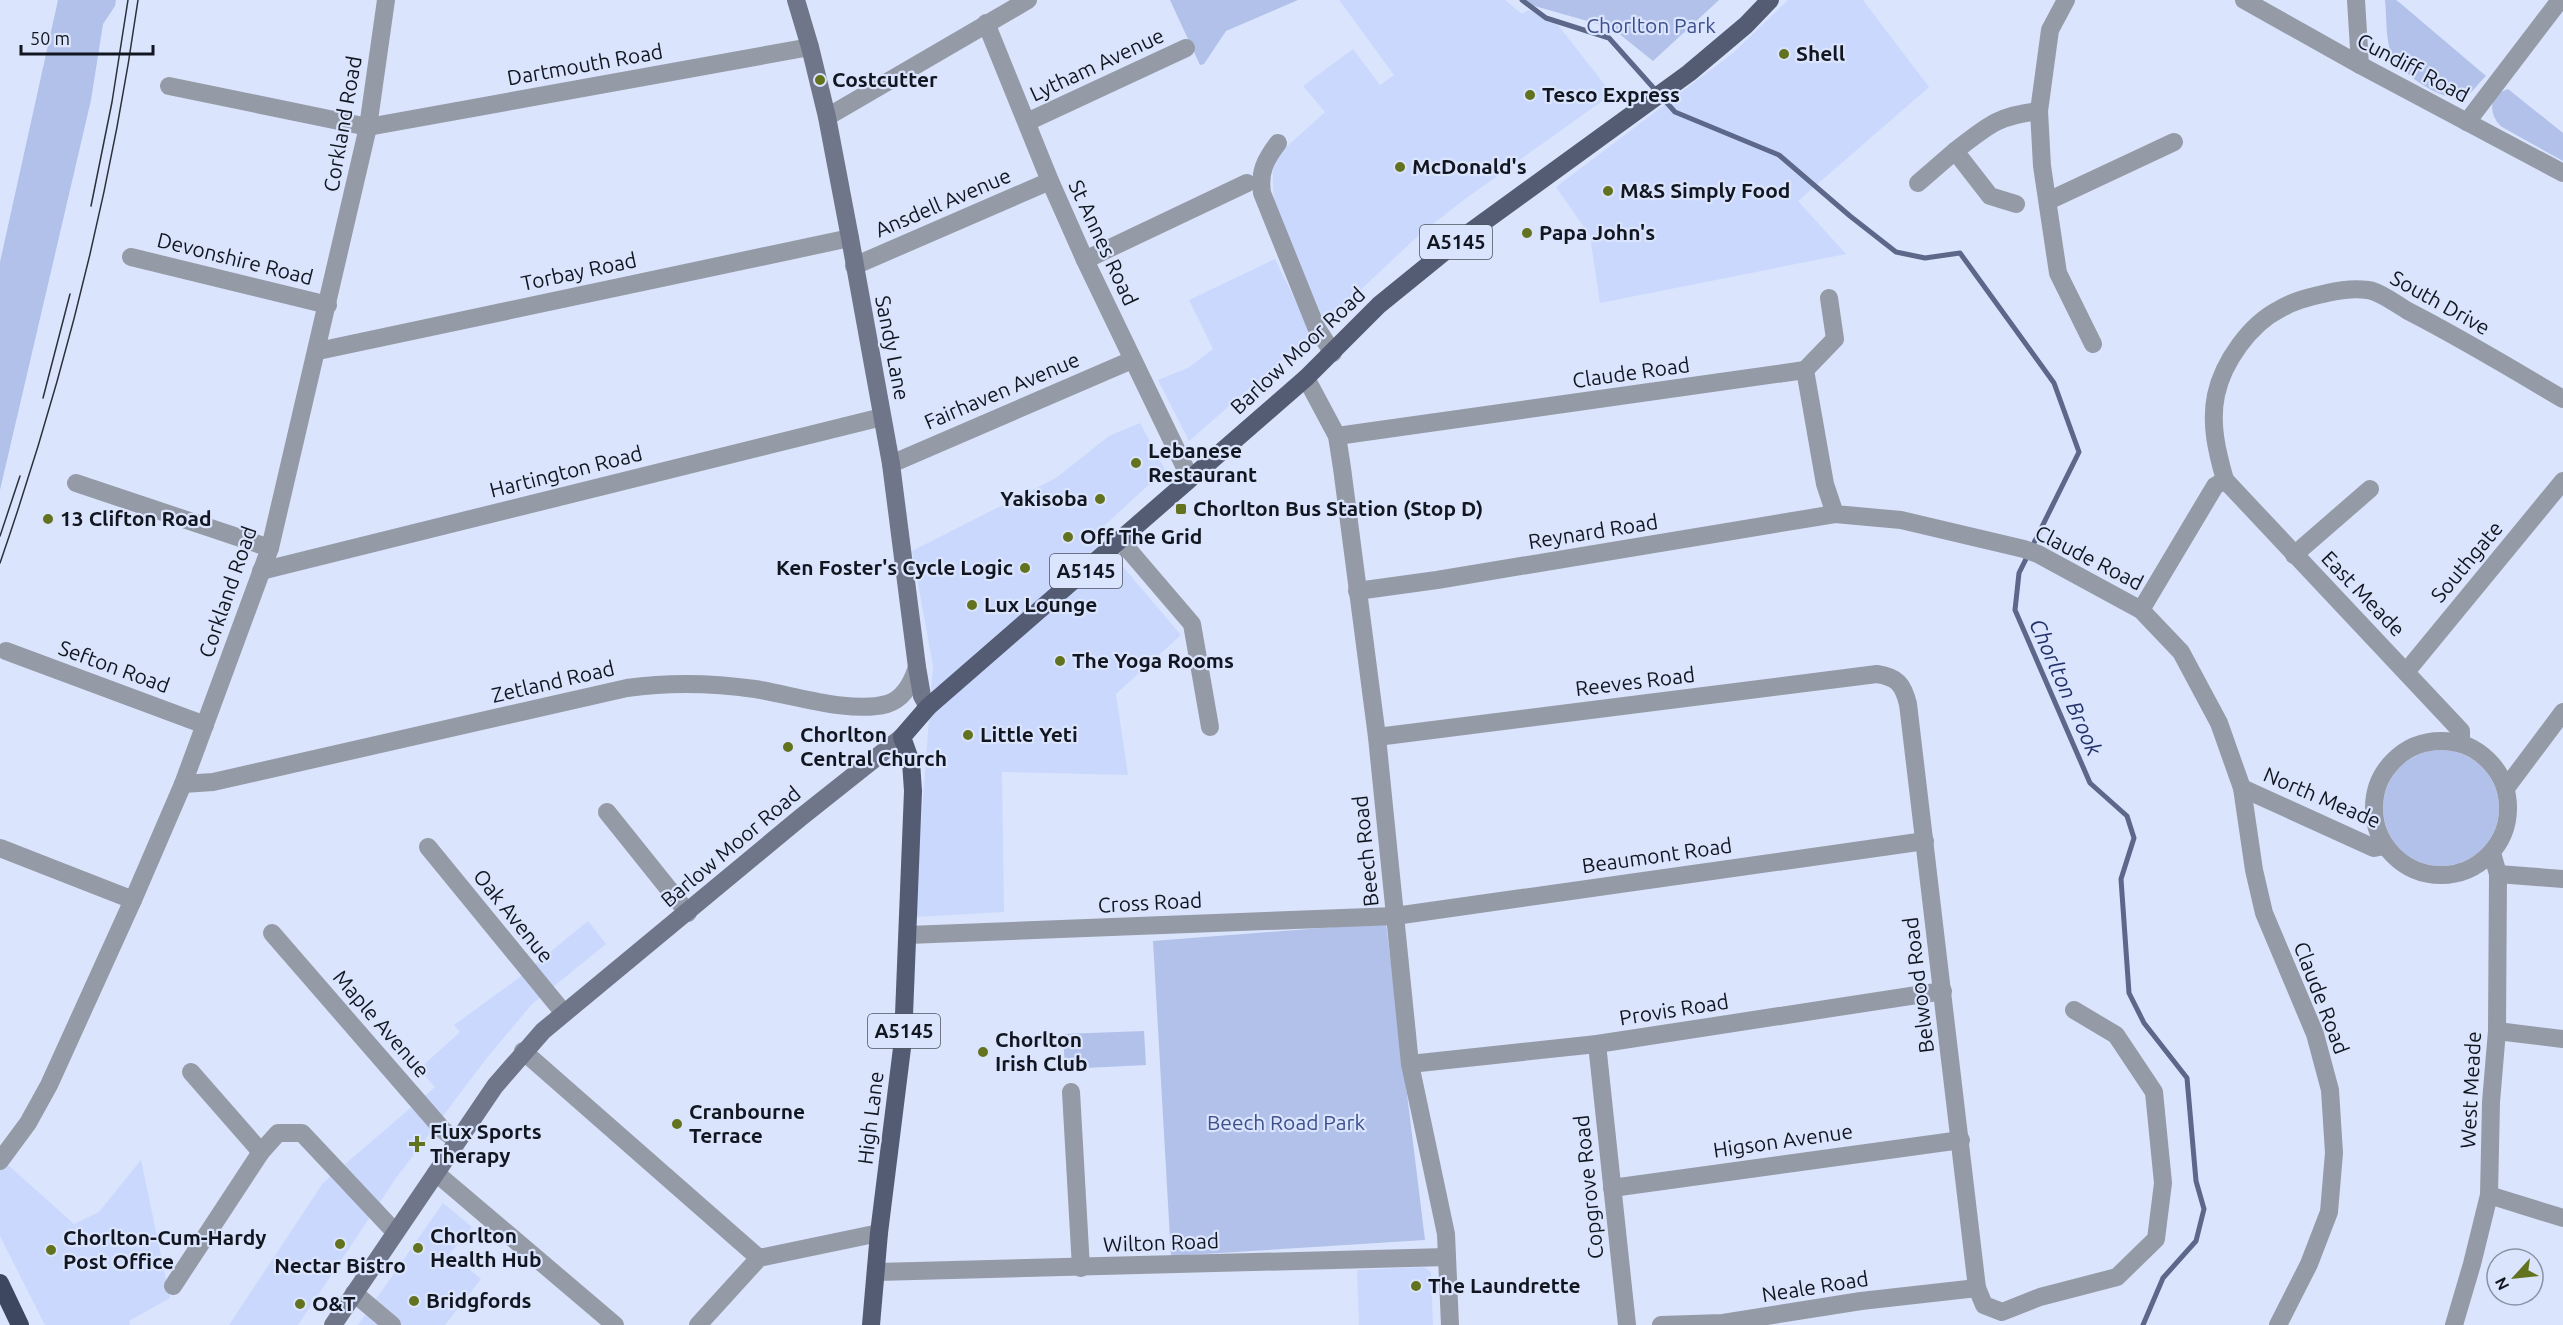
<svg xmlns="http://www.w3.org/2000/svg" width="2563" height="1325" viewBox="0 0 2563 1325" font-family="Ubuntu,sans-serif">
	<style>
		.built { fill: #cad8fe }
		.green { fill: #b2c1ea }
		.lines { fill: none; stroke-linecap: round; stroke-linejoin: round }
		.stream { stroke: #5c6789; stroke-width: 5 }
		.street { stroke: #959aa7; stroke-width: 18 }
		.secondary { stroke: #6f7689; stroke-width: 18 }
		.primary { stroke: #545c73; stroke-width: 18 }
		.highway { stroke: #3e4760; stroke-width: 18 }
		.tram { stroke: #2b303c; stroke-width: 1.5 }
		.poi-dot { fill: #63721e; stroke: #dae4fd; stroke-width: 2 }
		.labels { text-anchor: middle; stroke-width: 4.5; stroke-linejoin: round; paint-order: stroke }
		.shield { fill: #dae4fd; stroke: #4e5462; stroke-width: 1.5 }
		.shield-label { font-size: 20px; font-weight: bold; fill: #121620 }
		.park-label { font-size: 21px; fill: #3e508b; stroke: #dae4fd }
		.poi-label { font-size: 21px; font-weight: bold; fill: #121620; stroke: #dae4fd; text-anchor: start }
		.street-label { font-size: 21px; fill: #121620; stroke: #dae4fd }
		.water-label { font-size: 22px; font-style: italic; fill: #223169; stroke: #dae4fd }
	</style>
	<rect width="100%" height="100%" fill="#dae4fd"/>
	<g class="built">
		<polygon points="1339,0 1505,0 1522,14 1528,10 1554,20 1612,94 1465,199 1419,235 1321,327 1274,202 1272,160 1325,112 1303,86 1353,49 1380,85 1394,75"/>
		<polygon points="1788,0 1863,0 1929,87 1798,201 1846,254 1600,303 1590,236 1556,187 1733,53"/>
		<polygon points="1275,259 1312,334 1189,441 1158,380 1188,368 1213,349 1189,300"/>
		<polygon points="1140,423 1165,470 1095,534 1181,635 1116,694 1128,775 1002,772 1004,912 914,917 933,666 912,551 1056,478 1109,436"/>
		<polygon points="588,921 606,944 532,1004 486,1059 396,1178 298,1325 229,1325 323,1183 435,1087 419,1069 460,1032 454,1025 516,980"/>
		<polygon points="0,1158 74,1224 99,1212 141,1160 170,1298 129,1321 130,1325 45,1325 0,1236"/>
		<polygon points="443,1203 472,1227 450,1253 481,1279 445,1325 358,1325"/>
		<polygon points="1424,1267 1431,1272 1433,1325 1359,1325 1357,1270"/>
	</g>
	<g class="green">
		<polygon points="58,0 116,0 115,6 103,24 91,100 0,490 0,262"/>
		<polygon points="1170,0 1298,0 1226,31 1204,64 1200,65"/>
		<polygon points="1526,0 1719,0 1653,61 1612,28 1531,5"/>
		<path d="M2385,0H2396L2400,3L2486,76C2480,81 2473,92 2466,96C2447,106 2400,73 2392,56C2385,39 2387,18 2385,0Z"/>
		<path d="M2508,89L2563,133V161L2502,127C2488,115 2488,95 2508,89Z"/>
		<circle cx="2441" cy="808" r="58"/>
		<polygon points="1386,923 1425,1240 1171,1256 1153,941"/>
		<polygon points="1144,1031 1146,1065 1065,1069 1063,1034"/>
	</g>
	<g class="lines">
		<polyline class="stream" points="1522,0 1546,18 1609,38 1675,112 1779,155 1850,216 1896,252 1925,258 1960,253 2054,383 2079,452 2019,573 2015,610 2090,783 2127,816 2134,838 2121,879 2129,993 2144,1023 2187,1078 2196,1181 2204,1209 2196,1241 2163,1278 2143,1325"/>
		<g class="street">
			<polyline points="2066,0 2050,30 2039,111 2042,166 2058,273 2093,344"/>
			<polyline points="2244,0 2360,65 2563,173"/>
			<polyline points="2356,0 2360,65"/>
			<polyline points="986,23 1050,181 1085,260 1190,478"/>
			<polyline points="169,86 368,127 810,47"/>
			<polyline points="827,117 1028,0"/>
			<polyline points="1027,122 1186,48"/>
			<polyline points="2467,122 2560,0"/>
			<path d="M1278,143C1265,160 1259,172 1262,193L1316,327L1333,353"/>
			<polyline points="1918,183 1955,151"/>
			<polyline points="2048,201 2174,142"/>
			<path d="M2016,204L1990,196L1955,151C1988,126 1996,116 2039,111"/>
			<polyline points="131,257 328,305"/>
			<polyline points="1085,260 1247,183"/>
			<polyline points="854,266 1050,181"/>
			<polyline points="318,351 850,238"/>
			<polyline points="1805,370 1835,339 1829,298"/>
			<polyline points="1306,378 1337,436 1342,468 1377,737 1410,1064 1446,1234 1450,1325"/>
			<polyline points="1337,436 1805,370 1825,484 1835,514 1901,520 2024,549 2038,554 2141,610 2181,652 2219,723 2242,788 2254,870 2264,913 2315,1034 2330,1090 2334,1153 2329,1212 2309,1264 2278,1325"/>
			<polyline points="891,464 1132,360"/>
			<polyline points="2225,480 2461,731 2461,743"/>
			<polyline points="76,483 270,548"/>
			<polyline points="1121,541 1192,624 1210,727"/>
			<polyline points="2294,555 2370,489"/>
			<polyline points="261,571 882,417"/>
			<polyline points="1357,591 1437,580 1835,514"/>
			<path d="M2141,610L2215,486L2225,480C2217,452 2210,424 2216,395C2223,362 2250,324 2280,309C2295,300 2310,297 2327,293C2340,290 2354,288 2368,290C2381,292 2396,304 2408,311C2461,338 2512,369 2563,399"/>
			<polyline points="6,651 205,725"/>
			<polyline points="2406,672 2563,481"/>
			<path d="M1377,737L1877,674C1897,677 1903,684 1908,704L1977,1288L1984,1305L2002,1312L2040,1297L2117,1277L2156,1239L2163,1183L2154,1092L2116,1035L2074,1010"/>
			<circle cx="2441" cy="808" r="67"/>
			<path d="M183,784L213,782L627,688C670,682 713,683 755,689C793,695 851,714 887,704C904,699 912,683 917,667"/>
			<polyline points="2242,788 2374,848 2385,846"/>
			<polyline points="2506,788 2563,712"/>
			<polyline points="607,812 688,913"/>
			<polyline points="428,847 563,1012"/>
			<polyline points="0,848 133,900"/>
			<polyline points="2498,874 2563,879"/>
			<polyline points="272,933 443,1130 457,1141"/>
			<polyline points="908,935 1395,916 1925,841"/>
			<polyline points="2497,1031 2563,1039"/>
			<polyline points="1597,1044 1627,1325"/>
			<polyline points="523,1051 759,1258"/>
			<polyline points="1410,1064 1597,1044 1943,991"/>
			<polyline points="191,1072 261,1152"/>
			<polyline points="1071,1092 1081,1268"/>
			<polyline points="0,1161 28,1123 49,1085 133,900 183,784 270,548 368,127 386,0"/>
			<polyline points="436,1173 615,1325"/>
			<polyline points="1612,1188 1961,1140"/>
			<polyline points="2489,1195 2563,1218"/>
			<polyline points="877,1272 1447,1257"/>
			<polyline points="173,1286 261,1152 278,1133 302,1133 395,1232"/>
			<polyline points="354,1293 392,1325"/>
			<polyline points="698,1325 759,1258 879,1233"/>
			<polyline points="1661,1325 1723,1323 1861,1301 1977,1288"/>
			<polyline points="2454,1325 2472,1264 2489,1195 2491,1102 2497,1031 2498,874 2492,853"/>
		</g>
		<g class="secondary">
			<polyline points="796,0 810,47 827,117 850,238 891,464 917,667 922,696 928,707"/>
			<polyline points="333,1325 495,1086 543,1031 800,818 902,737"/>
		</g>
		<polyline class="primary" points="871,1325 879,1233 903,1040 913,791 911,762 902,737 928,707 1306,378 1379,305 1459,240 1689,73 1746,25 1770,0"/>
		<polyline class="highway" points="0,1283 20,1325"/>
		<g class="tram">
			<polyline points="91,206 112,102 128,0"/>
			<polyline points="43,398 70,294"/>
			<polyline points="0,536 20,476"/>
			<path d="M0,563C63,381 111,191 138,0"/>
		</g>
	</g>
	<g class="poi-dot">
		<circle cx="1784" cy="54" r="6"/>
		<circle cx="820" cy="80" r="6"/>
		<circle cx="1530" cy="95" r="6"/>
		<circle cx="1400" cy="167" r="6"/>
		<circle cx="1608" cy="191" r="6"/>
		<circle cx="1527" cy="233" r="6"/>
		<circle cx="1136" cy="463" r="6"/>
		<circle cx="1100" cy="499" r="6"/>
		<rect x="1175" y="503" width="12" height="12" rx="3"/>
		<circle cx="48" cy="519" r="6"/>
		<circle cx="1068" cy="537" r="6"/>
		<circle cx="1025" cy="568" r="6"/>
		<circle cx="972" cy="605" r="6"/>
		<circle cx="1060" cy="661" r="6"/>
		<circle cx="968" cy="735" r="6"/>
		<circle cx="788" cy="747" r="6"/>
		<circle cx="983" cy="1052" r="6"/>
		<circle cx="677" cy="1124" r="6"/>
		<path d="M414 1135h6v6h6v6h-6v6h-6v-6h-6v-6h6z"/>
		<circle cx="340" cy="1244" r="6"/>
		<circle cx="418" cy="1248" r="6"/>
		<circle cx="51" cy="1250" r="6"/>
		<circle cx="1416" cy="1286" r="6"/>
		<circle cx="414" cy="1301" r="6"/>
		<circle cx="300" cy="1304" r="6"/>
	</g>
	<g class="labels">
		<g class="shield">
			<rect x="1420" y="225" width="72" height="34" rx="4.5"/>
			<rect x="1050" y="554" width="72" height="34" rx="4.5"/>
			<rect x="868" y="1014" width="72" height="34" rx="4.5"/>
		</g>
		<g class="shield-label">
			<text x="1456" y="249">A5145</text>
			<text x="1086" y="578">A5145</text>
			<text x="904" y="1038">A5145</text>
		</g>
		<g class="park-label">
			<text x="1651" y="33">Chorlton Park</text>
			<text x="1286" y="1130">Beech Road Park</text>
		</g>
		<g class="poi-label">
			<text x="1796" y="61">Shell</text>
			<text x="832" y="87">Costcutter</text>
			<text x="1542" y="102">Tesco Express</text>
			<text x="1412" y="174">McDonald's</text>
			<text x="1620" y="198">M&amp;S Simply Food</text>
			<text x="1539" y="240">Papa John's</text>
			<text x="1148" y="458">Lebanese<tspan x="1148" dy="24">Restaurant</tspan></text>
			<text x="1088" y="506" text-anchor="end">Yakisoba</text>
			<text x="1193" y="516">Chorlton Bus Station (Stop D)</text>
			<text x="60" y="526">13 Clifton Road</text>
			<text x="1080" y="544">Off The Grid</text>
			<text x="1013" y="575" text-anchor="end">Ken Foster's Cycle Logic</text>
			<text x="984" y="612">Lux Lounge</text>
			<text x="1072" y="668">The Yoga Rooms</text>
			<text x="800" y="742">Chorlton<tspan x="800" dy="24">Central Church</tspan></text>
			<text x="980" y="742">Little Yeti</text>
			<text x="995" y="1047">Chorlton<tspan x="995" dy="24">Irish Club</tspan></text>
			<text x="689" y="1119">Cranbourne<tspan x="689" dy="24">Terrace</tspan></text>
			<text x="430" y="1139">Flux Sports<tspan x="430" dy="24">Therapy</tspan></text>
			<text x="430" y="1243">Chorlton<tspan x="430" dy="24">Health Hub</tspan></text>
			<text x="63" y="1245">Chorlton-Cum-Hardy<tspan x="63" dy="24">Post Office</tspan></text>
			<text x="340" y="1273" text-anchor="middle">Nectar Bistro</text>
			<text x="1428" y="1293">The Laundrette</text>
			<text x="426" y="1308">Bridgfords</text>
			<text x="312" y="1311">O&amp;T</text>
		</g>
		<g class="street-label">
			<text transform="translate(585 65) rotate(-10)" y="7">Dartmouth Road</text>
			<text transform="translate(1097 65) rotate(-25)" y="7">Lytham Avenue</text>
			<text transform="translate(2413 68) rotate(28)" y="7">Cundiff Road</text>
			<text transform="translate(343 124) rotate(-80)" y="7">Corkland Road</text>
			<text transform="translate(943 203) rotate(-23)" y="7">Ansdell Avenue</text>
			<text transform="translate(1103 243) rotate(65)" y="7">St Annes Road</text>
			<text transform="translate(235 259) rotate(14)" y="7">Devonshire Road</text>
			<text transform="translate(579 272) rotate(-12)" y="7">Torbay Road</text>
			<text transform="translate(2440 303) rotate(29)" y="7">South Drive</text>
			<text transform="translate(892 348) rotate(79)" y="7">Sandy Lane</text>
			<text transform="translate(1298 351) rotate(-43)" y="7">Barlow Moor Road</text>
			<text transform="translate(1631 373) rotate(-8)" y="7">Claude Road</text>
			<text transform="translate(1002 391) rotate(-23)" y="7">Fairhaven Avenue</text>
			<text transform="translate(566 472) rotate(-14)" y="7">Hartington Road</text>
			<text transform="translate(1593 532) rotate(-9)" y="7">Reynard Road</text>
			<text transform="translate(2089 558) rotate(27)" y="7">Claude Road</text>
			<text transform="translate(2467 562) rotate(-50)" y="7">Southgate</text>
			<text transform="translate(228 592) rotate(-71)" y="7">Corkland Road</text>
			<text transform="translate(2363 594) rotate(46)" y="7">East Meade</text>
			<text transform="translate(114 667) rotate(20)" y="7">Sefton Road</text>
			<text transform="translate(553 682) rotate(-13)" y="7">Zetland Road</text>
			<text transform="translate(1635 682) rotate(-7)" y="7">Reeves Road</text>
			<text transform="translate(2322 798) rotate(23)" y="7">North Meade</text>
			<text transform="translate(731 847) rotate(-40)" y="7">Barlow Moor Road</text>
			<text transform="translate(1366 851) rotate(-96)" y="7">Beech Road</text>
			<text transform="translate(1657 856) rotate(-8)" y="7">Beaumont Road</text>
			<text transform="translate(1150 903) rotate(-3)" y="7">Cross Road</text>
			<text transform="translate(513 916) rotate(51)" y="7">Oak Avenue</text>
			<text transform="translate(1919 985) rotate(-97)" y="7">Belwood Road</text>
			<text transform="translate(2321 998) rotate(69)" y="7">Claude Road</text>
			<text transform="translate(1674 1010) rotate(-9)" y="7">Provis Road</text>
			<text transform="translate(381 1024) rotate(49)" y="7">Maple Avenue</text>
			<text transform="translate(2471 1090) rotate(-87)" y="7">West Meade</text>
			<text transform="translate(871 1118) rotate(-83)" y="7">High Lane</text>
			<text transform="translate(1783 1141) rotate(-8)" y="7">Higson Avenue</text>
			<text transform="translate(1589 1187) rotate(-96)" y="7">Copgrove Road</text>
			<text transform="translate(1161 1243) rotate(-2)" y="7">Wilton Road</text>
			<text transform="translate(1815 1287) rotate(-9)" y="7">Neale Road</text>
		</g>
		<g class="water-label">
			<text transform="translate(2066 687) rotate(66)" y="8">Chorlton Brook</text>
		</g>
	</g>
	<g transform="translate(2515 1277) rotate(243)"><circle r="28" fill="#dae4fd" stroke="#8a92a5" stroke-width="1.5"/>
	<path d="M0-4.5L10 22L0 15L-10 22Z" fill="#63721e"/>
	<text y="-9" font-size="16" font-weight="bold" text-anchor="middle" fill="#121620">N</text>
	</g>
	<path d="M21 45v9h132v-9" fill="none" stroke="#121620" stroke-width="3"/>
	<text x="30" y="45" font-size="18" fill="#121620" stroke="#dae4fd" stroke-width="4.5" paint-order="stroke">50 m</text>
</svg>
